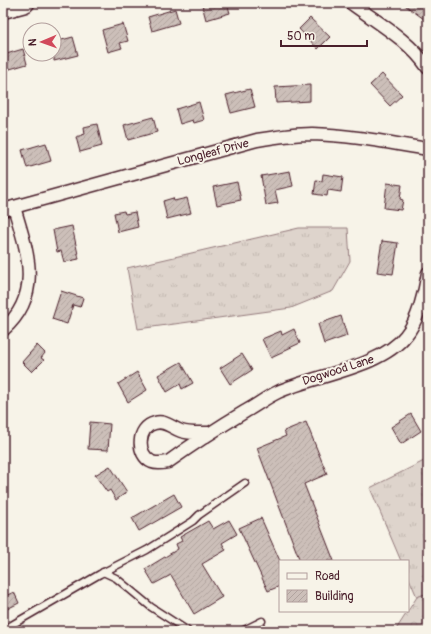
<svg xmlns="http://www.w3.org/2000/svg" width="431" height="634" viewBox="0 0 431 634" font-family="Pangolin,sans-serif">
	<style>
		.grass { fill: url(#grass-tufts); stroke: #947a7c }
		.forest { fill: url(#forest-crowns); stroke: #947a7c }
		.building { fill: url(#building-hatch); stroke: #4a1f2b }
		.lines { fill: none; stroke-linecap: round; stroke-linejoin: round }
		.lane-casing { stroke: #4a1f2b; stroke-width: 9 }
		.street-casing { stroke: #4a1f2b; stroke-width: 15 }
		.secondary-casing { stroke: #4a1f2b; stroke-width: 21 }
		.lane { stroke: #f7f3e8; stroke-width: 6 }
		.street { stroke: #f7f3e8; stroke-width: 12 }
		.secondary { stroke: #f7f3e8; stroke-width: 18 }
		.labels { text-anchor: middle; stroke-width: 4; stroke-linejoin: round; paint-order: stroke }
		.street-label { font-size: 12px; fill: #4a1f2b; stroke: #f7f3e8 }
	</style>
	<defs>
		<pattern id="grass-tufts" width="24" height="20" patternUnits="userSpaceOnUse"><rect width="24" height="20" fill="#ded4cc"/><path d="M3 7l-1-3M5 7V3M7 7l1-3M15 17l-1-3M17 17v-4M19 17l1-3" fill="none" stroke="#c0b6af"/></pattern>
		<pattern id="forest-crowns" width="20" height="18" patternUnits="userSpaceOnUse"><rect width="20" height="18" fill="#ded4cc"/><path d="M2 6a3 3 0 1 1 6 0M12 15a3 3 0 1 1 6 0" fill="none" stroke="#c0b6af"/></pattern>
		<pattern id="building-hatch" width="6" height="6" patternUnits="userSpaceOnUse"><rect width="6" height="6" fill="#ccbfb9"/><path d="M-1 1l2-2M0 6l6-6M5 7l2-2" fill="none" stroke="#b1a49f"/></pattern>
	</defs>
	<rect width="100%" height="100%" fill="#f7f3e8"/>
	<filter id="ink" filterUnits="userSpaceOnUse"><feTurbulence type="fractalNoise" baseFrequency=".025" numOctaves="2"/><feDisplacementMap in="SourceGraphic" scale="8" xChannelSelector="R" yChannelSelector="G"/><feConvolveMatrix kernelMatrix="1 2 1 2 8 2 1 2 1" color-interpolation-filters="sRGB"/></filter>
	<g filter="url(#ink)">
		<g class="grass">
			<polygon points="299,228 348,228 350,261 333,291 291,308 138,329 127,268"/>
			<polygon points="428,459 428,593 417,597 408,576 408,561 401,561 370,488"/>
		</g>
		<polygon class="forest" points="428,593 428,631 395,631 417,597"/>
		<g class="building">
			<polygon points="211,3 227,3 230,13 206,20 202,5"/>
			<polygon points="402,3 428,3 428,22"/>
			<polygon points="175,9 179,23 152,31 148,17"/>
			<polygon points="310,18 330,37 318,49 299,29"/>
			<polygon points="123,24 128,41 120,43 122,48 108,52 102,30"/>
			<polygon points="73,37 78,55 54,61 54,42"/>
			<polygon points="23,49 27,64 3,71 3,55"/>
			<polygon points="382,74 402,95 390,106 370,85"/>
			<polygon points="310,85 310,101 276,103 275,87"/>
			<polygon points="250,89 255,107 231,113 226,95"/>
			<polygon points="199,102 204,120 194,123 193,120 180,124 176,109"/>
			<polygon points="153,117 157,132 128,140 124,125"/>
			<polygon points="97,124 102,146 80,152 76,137 85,134 84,127"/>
			<polygon points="46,143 51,161 27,168 22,150"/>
			<polygon points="290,171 293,186 275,190 278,203 266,205 261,176"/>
			<polygon points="323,174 343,177 341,192 328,190 327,196 314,194 316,180 322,181"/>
			<polygon points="237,182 241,200 217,205 213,187"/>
			<polygon points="387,183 402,185 400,199 403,200 401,210 384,208"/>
			<polygon points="173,198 174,201 187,198 191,213 167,219 163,201"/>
			<polygon points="124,211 125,214 135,212 138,227 118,232 114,213"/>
			<polygon points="72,226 79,259 64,262 61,251 57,252 53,230"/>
			<polygon points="382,241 398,243 393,274 377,272"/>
			<polygon points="61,291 83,298 80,307 73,305 67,324 52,319"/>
			<polygon points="341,316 347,336 324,344 318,324"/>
			<polygon points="294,329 300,343 283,351 284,352 271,358 262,339 281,331 282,335"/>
			<polygon points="37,345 45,353 41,358 44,360 32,372 22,362"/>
			<polygon points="242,354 252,370 230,384 220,368"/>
			<polygon points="181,362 193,383 182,389 180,384 167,392 158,375"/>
			<polygon points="137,372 147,390 128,402 118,384"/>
			<polygon points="411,414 421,431 401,444 391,427"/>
			<polygon points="90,422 110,424 108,450 88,449"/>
			<polygon points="306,422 327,474 304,484 334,561 300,561 257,448 286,436 284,431"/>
			<polygon points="110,466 127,492 116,500 110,490 107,492 95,475"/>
			<polygon points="174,494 181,507 139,531 132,518"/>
			<polygon points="261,518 280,561 280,586 268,591 239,528"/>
			<polygon points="229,520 237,534 222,543 226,550 202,564 222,597 194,614 171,575 154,584 145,569 178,549 176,544 182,541 180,537 208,521 213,529"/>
			<polygon points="14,592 19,603 3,611 3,597"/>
		</g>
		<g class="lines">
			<g class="lane-casing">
				<g id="lane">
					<polyline points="103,572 116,578 151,607 188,631"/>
					<polyline points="3,630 100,574 147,550 193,521 199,515 245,483"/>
					<polyline points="242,631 262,621"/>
				</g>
			</g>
			<g class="street-casing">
				<g id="street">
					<path d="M351,3C378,23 409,40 428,68"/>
					<path d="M3,210L257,140C275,137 293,134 312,134C351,135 390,143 428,149"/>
					<path d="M3,330C44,294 27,251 14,207"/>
					<path d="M209,433C199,433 190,434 181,431C172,428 165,420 155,423C137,427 136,455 152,462C157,464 163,463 168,462C193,444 219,427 246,411C257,405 267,397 278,392C315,375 381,368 406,335C418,321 425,291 428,273"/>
				</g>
			</g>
			<g class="secondary-casing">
				<polyline id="secondary" points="3,9 25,3"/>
			</g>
			<use href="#lane" class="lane"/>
			<use href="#street" class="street"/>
			<use href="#secondary" class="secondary"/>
		</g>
	</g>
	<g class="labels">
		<g class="street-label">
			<text transform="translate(213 152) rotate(-15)" y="4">Longleaf Drive</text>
			<text transform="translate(338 370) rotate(-18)" y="4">Dogwood Lane</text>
		</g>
	</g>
	<rect width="431" height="634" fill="none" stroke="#f7f3e8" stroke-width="16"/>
	<rect x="8" y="8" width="415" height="618" fill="none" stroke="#4a1f2b" stroke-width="1.5" filter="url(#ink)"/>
	<rect x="279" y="560" width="130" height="52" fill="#f7f3e8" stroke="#b29e9c"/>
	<rect x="287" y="573" width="20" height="6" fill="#f7f3e8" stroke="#b29e9c"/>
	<text x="315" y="580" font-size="12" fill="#4a1f2b">Road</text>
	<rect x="287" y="590" width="20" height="12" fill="url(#building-hatch)" stroke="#b29e9c"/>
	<text x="315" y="600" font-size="12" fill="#4a1f2b">Building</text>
	<g transform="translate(42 42) rotate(268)"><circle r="19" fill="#f7f3e8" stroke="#b29e9c"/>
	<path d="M0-3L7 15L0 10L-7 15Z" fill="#d1495b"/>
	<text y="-6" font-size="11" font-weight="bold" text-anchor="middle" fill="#4a1f2b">N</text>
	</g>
	<path d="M281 40v6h86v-6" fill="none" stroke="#4a1f2b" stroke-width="2"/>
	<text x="287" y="40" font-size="12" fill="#4a1f2b" stroke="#f7f3e8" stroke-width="3" paint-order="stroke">50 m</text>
</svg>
